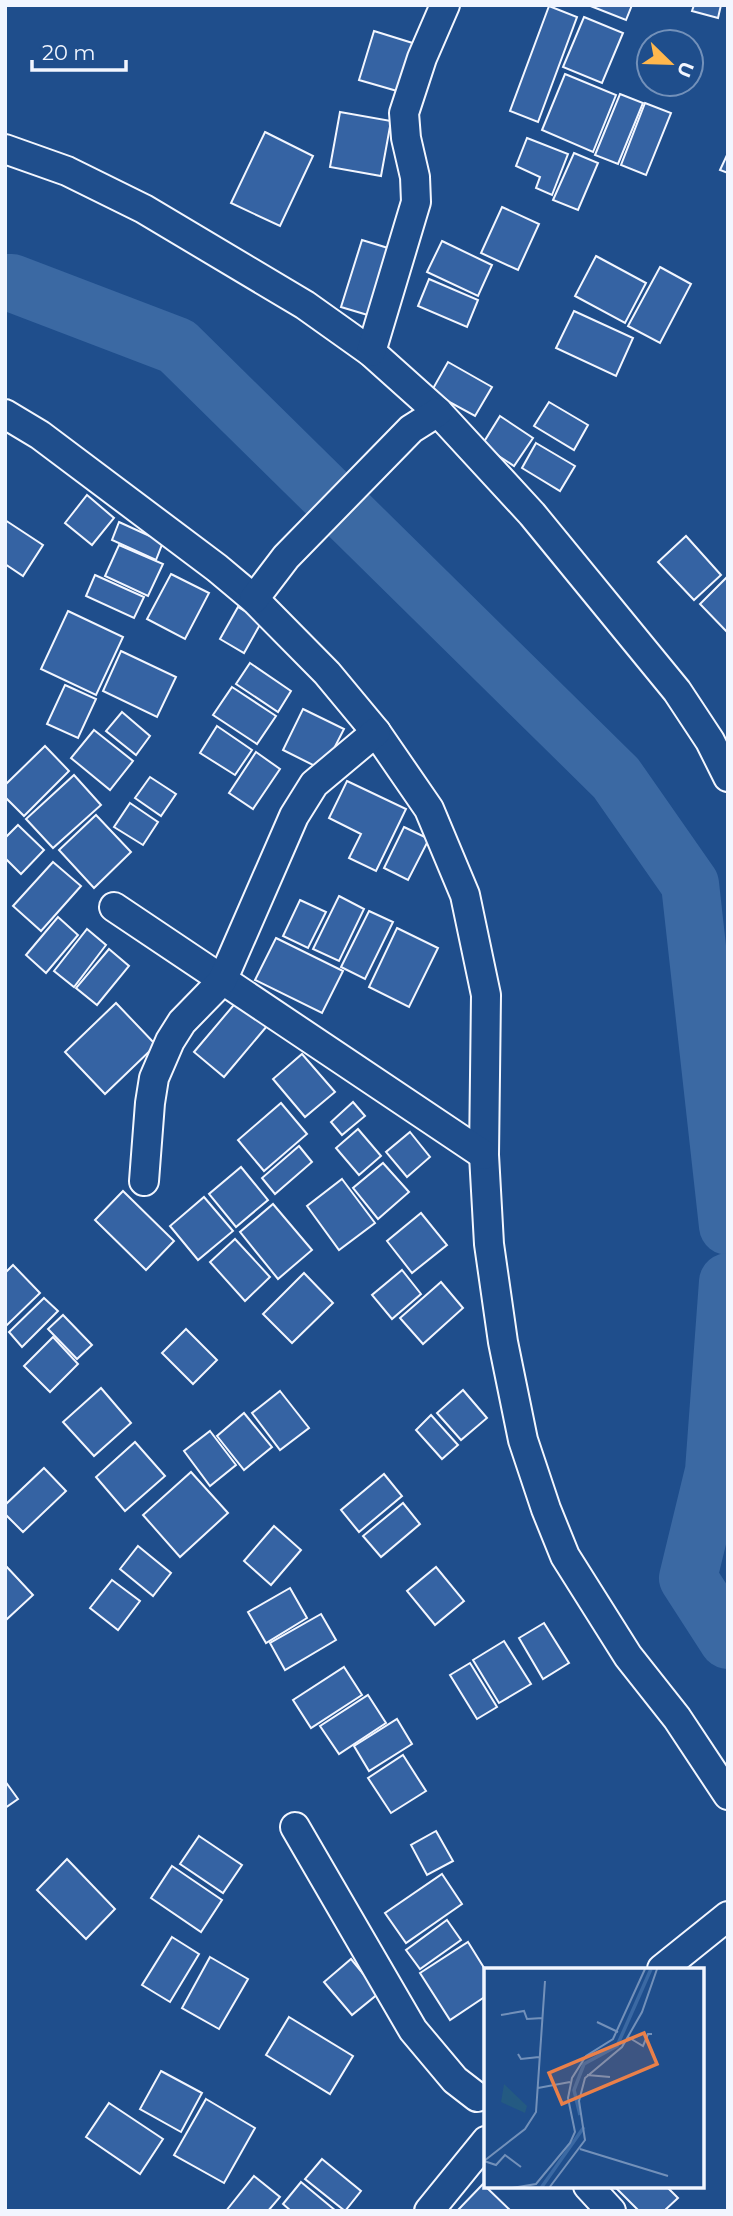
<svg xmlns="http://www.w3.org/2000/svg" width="733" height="2216" viewBox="0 0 733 2216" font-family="Montserrat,sans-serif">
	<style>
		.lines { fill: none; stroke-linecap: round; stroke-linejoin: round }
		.river { stroke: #3b69a3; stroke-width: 58 }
		.building { fill: #3563a3; stroke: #f2f6ff; stroke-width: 2 }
		.street-casing { stroke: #f2f6ff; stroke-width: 32 }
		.street { stroke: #1f4e8c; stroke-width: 28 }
		.inset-river { fill: none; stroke: #3b69a3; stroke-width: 3.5 }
		.inset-road { fill: none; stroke: #7391ba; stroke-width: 2 }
		.view { fill: #ea8049; fill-opacity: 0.15; stroke: #ea8049; stroke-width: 3.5 }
		.inset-edge { fill: none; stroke: #f2f6ff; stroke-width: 3.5 }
	</style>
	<rect width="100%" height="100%" fill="#1f4e8c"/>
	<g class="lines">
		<g class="river">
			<polyline points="5,283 12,283 177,346 616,778 690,884 728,1226"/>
			<polyline points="728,1282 714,1471 688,1578 728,1640"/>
		</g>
	</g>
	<g class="building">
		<polygon points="588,5 632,5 626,20"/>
		<polygon points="694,5 721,5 718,18 692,11"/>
		<polygon points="549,6 577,17 538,122 510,111"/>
		<polygon points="584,17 623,33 602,83 563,67"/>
		<polygon points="374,31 419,45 404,93 359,80"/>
		<polygon points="565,74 616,95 593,152 542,130"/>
		<polygon points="620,94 643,103 618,164 595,155"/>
		<polygon points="645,103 671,113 646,175 621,165"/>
		<polygon points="340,112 391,121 381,176 330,167"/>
		<polygon points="265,132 313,156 280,226 231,203"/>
		<polygon points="527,138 568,154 552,195 536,188 540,177 516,166"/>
		<polygon points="574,153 598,163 578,210 553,200"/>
		<polygon points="728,153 728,173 720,170"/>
		<polygon points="502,207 539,224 518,270 481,253"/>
		<polygon points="362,240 401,252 381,319 341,307"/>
		<polygon points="442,241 492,265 478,296 427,272"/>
		<polygon points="596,256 646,283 625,323 575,296"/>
		<polygon points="660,267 691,284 660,343 628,326"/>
		<polygon points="429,279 478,300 467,327 418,306"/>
		<polygon points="574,311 633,338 616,376 556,348"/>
		<polygon points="448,362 492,387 475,416 431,392"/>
		<polygon points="549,402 588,425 574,450 534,426"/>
		<polygon points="500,416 533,438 514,466 482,445"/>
		<polygon points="536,443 575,466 560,491 522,468"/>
		<polygon points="87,495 114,518 92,545 65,523"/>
		<polygon points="5,520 43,545 23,576 5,564"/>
		<polygon points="119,522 163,542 156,560 112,540"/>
		<polygon points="686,536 721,575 694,600 658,562"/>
		<polygon points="119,545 163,564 148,596 105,576"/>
		<polygon points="171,574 209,593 185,639 147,619"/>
		<polygon points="95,575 144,597 134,618 86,596"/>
		<polygon points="726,578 728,580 728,633 700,604"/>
		<polygon points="238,607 262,621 244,653 220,639"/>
		<polygon points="68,611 123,637 96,695 41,669"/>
		<polygon points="121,651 176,677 157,717 103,691"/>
		<polygon points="250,663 291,691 278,712 236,684"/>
		<polygon points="65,685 96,699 78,738 47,724"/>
		<polygon points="232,687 276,716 257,744 213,715"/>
		<polygon points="303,709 344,729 323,770 283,750"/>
		<polygon points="122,712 150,736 136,755 106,731"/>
		<polygon points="217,726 252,750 235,775 200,753"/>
		<polygon points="94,730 133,761 110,790 71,758"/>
		<polygon points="45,746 69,771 24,816 5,797 5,785"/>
		<polygon points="256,752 280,769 253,809 229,793"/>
		<polygon points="74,775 101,805 53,848 26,819"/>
		<polygon points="150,777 176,794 161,816 135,798"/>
		<polygon points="347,781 406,809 376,871 349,858 361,834 329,818"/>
		<polygon points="130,803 158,822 143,845 114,827"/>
		<polygon points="96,815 131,852 94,888 59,850"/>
		<polygon points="18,825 44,850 21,874 5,858 5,838"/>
		<polygon points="404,827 429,839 408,880 384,868"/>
		<polygon points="53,862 81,886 41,931 13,906"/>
		<polygon points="339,896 364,909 339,961 313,949"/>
		<polygon points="300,900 326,912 308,948 283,936"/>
		<polygon points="369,911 393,922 365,979 341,967"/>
		<polygon points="58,917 78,935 46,973 26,955"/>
		<polygon points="397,928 438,948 409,1007 369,987"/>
		<polygon points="87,929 106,945 74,987 54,971"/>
		<polygon points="276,938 343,971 322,1013 255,980"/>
		<polygon points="109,949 129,966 97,1005 76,988"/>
		<polygon points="238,1000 267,1026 224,1077 194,1052"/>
		<polygon points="116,1003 156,1045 105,1094 65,1052"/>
		<polygon points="302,1054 335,1092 305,1117 273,1079"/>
		<polygon points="353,1102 365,1116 342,1135 331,1122"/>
		<polygon points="281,1103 307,1134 264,1171 238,1140"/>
		<polygon points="358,1129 381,1156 359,1175 336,1148"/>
		<polygon points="410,1132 430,1157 407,1177 386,1152"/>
		<polygon points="299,1146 312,1162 275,1194 262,1178"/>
		<polygon points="383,1163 409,1192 378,1219 353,1188"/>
		<polygon points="241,1167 268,1200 236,1227 209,1194"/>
		<polygon points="342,1179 375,1223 339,1250 307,1206"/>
		<polygon points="123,1191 174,1241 146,1270 95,1220"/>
		<polygon points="204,1197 233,1231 198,1260 170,1226"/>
		<polygon points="273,1204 312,1250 278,1279 240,1232"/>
		<polygon points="421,1213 447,1245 412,1273 387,1241"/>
		<polygon points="235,1239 270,1277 245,1301 210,1262"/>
		<polygon points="13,1265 40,1293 5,1327 5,1273"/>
		<polygon points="402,1270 421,1294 392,1319 372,1295"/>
		<polygon points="304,1273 333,1303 292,1343 263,1314"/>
		<polygon points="441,1282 463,1308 423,1344 400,1318"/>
		<polygon points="44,1298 58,1311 22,1347 9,1332"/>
		<polygon points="63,1315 92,1345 77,1359 48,1329"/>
		<polygon points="186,1329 217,1360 193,1384 162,1353"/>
		<polygon points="53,1337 78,1364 50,1392 24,1366"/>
		<polygon points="101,1388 131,1423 94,1456 63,1422"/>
		<polygon points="463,1390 487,1418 461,1440 437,1413"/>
		<polygon points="280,1391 309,1428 280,1450 252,1413"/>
		<polygon points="244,1413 272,1447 244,1470 217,1436"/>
		<polygon points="431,1415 458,1445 442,1459 416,1430"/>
		<polygon points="210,1431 236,1465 210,1486 184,1451"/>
		<polygon points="135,1442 165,1476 125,1511 96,1477"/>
		<polygon points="44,1468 66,1491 23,1532 5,1514 5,1505"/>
		<polygon points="191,1472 228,1513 180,1557 143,1515"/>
		<polygon points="384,1474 402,1496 359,1532 341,1510"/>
		<polygon points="403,1503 420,1524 381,1557 363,1536"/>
		<polygon points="274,1526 301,1550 271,1585 244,1561"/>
		<polygon points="138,1546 171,1573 153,1596 120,1569"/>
		<polygon points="5,1565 33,1595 7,1619 5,1617"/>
		<polygon points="436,1567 464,1601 435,1625 407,1591"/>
		<polygon points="112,1580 140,1601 118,1630 90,1608"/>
		<polygon points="290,1588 307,1618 266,1643 248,1612"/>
		<polygon points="321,1614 336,1640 285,1670 270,1643"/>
		<polygon points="544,1623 569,1663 543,1679 519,1638"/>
		<polygon points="504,1641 531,1684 499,1703 473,1660"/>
		<polygon points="470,1663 497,1707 477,1719 450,1675"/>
		<polygon points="344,1667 362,1695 311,1728 293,1700"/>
		<polygon points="368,1695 386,1723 339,1754 320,1726"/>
		<polygon points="397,1719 412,1744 369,1771 354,1746"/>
		<polygon points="403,1755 426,1791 391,1813 368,1778"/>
		<polygon points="5,1781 18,1799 5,1808"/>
		<polygon points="436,1831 453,1861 427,1875 411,1845"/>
		<polygon points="199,1836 242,1865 223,1893 180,1864"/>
		<polygon points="67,1859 115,1909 86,1939 37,1890"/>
		<polygon points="172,1866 222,1900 201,1932 151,1898"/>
		<polygon points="442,1874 462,1904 406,1943 385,1913"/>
		<polygon points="447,1920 461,1940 420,1969 406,1950"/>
		<polygon points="172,1937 199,1954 170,2002 142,1985"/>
		<polygon points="468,1942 486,1971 486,1996 450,2020 420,1973"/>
		<polygon points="210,1957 248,1979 219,2029 182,2008"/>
		<polygon points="351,1959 379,1993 352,2015 324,1982"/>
		<polygon points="289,2017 353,2056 330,2094 266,2055"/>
		<polygon points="161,2071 202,2093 181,2132 140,2109"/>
		<polygon points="206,2099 255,2128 224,2183 174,2155"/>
		<polygon points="109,2103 163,2139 140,2174 86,2137"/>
		<polygon points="322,2159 361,2191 345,2211 305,2179"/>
		<polygon points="254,2176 280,2197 268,2211 226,2211"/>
		<polygon points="301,2182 336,2211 291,2211 283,2204"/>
		<polygon points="483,2184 511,2211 457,2211"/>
		<polygon points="620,2186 666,2186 678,2198 664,2211 639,2211 617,2189"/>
	</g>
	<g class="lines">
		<g class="street-casing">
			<g id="street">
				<polyline points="5,149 67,171 144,209 305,305 371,352 438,412 532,514 677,691 710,741 728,777"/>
				<polyline points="371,352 416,202 415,177 406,138 404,113 422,58 445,5"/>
				<polyline points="5,414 40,435 217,568 254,599 327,673 376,732 429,809 465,895 486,995 484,1155 489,1244 503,1342 523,1440 546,1509 565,1556 628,1656 677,1718 728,1795"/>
				<polyline points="254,599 286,557 411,429 438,412"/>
				<polyline points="114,907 484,1155"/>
				<polyline points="144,1181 150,1103 154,1078 170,1041 182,1022 222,981 294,816 314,784 376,732"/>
				<polyline points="295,1827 413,2030 455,2080 477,2097"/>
				<polyline points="662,1969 728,1916"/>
				<polyline points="588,2186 611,2211"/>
				<polyline points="429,2211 486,2141"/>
			</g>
		</g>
		<use href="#street" class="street"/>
	</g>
	<g transform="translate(484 1968)">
		<rect width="220" height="220" fill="#1f4e8c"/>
		<path d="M20,116L43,138L41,145L17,134Z" fill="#245a82"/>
		<path class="inset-river" d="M96,147L90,122L100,96L133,78L167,1M57,220L100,159"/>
		<path class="inset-road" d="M17,47L40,43L43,51L59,50M113,54L134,64M144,69L159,78L164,66H168M34,86L37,91L55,89M103,107L126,109M54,120L86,114M96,181L184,208M0,193L41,161L52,144L61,13M0,193L12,197L21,187L37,199M28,220L52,216L86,175L91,164L84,130L88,110L102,88L129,71L161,1M65,220L101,172L95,133L101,110L138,79L158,44L173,1"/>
		<path class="view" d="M160,65L173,96L78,136L65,105Z"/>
		<rect width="220" height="220" class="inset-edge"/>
	</g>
	<rect width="733" height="2216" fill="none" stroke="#f2f6ff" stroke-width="14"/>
	<g transform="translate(670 63) rotate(113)"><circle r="33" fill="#1f4e8c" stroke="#7391ba" stroke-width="2"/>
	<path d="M0-5L12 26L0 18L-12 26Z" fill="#ffb74d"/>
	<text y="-10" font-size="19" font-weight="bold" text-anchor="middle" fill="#f2f6ff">U</text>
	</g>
	<path d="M32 60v10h94v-10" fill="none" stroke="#f2f6ff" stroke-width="3.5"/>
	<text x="42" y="60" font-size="21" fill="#f2f6ff" stroke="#1f4e8c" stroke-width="5" paint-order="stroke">20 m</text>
</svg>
